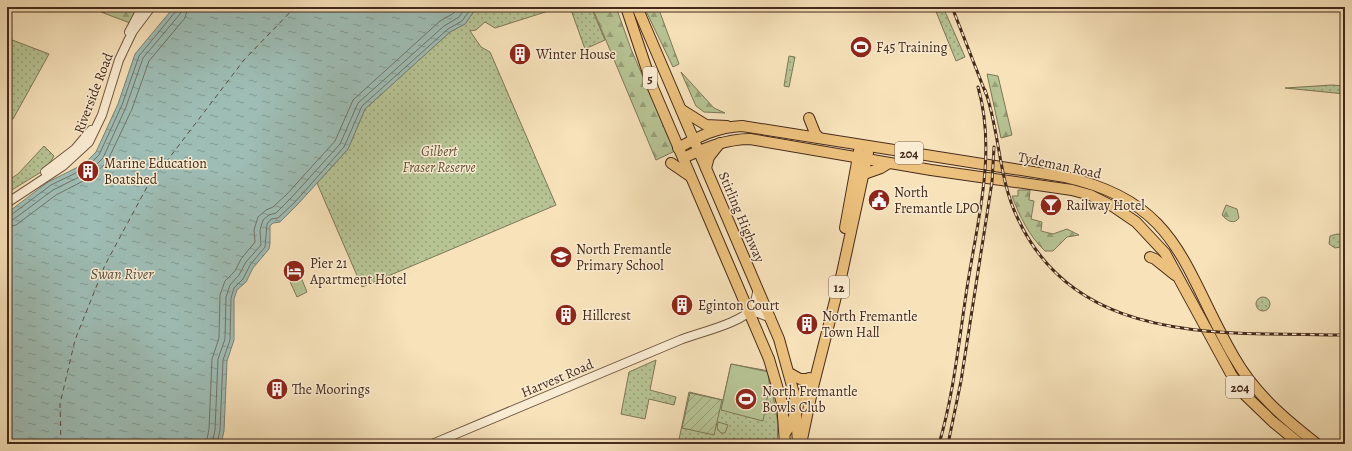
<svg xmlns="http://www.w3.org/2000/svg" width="1352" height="451" viewBox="0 0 1352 451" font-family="Alegreya,serif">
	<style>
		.grass { fill: url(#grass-dots); stroke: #7e7757 }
		.forest { fill: url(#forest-firs); stroke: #7e7757 }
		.garden { fill: url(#garden-furrows); stroke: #7e7757 }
		.pitch { fill: #b7c494; stroke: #7e7757 }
		.water { fill: url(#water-ripples); stroke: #7b8277 }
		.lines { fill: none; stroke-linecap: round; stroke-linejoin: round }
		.shore { stroke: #727468; stroke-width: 1 }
		.ferry { stroke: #5c4f41; stroke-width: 1; stroke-dasharray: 5 4; stroke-linecap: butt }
		.tertiary-casing { stroke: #725842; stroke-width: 10 }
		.primary-casing { stroke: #462a1a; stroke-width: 12 }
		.trunk-casing { stroke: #462a1a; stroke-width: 12 }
		.tertiary { stroke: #faecd2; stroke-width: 8 }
		.primary { stroke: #ecc17d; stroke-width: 10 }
		.trunk { stroke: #ecc17d; stroke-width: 10 }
		.rail-casing { stroke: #462a1a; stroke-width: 3 }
		.rail { stroke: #faecd2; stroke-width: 1.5; stroke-dasharray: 4.5; stroke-linecap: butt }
		.labels { text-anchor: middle; stroke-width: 3; stroke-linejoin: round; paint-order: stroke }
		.shield { fill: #faecd2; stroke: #7c6451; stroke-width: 1 }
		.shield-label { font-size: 13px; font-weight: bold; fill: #462a1a }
		.poi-label { font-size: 14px; fill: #462a1a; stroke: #faecd2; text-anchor: start }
		.street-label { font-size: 14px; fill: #462a1a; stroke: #faecd2 }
		.park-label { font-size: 14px; font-style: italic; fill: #625038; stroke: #faecd2 }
		.water-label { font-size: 15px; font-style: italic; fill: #5c4f41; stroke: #faecd2 }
	</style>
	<defs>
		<pattern id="grass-dots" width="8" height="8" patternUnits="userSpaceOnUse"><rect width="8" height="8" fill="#b7c494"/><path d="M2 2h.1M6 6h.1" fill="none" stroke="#979f78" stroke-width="1.8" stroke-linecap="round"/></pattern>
		<pattern id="forest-firs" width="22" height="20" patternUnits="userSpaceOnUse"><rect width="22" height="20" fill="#b7c494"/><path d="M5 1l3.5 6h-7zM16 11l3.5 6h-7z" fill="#979f78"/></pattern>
		<pattern id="garden-furrows" width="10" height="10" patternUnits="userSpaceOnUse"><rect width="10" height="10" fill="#b7c494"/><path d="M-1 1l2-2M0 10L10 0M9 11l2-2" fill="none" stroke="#979f78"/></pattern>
		<pattern id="water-ripples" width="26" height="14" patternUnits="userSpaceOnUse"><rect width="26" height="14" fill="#9ebdb5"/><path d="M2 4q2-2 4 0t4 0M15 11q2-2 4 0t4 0" fill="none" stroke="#839a92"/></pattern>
	</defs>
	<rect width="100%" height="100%" fill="#f7e2ba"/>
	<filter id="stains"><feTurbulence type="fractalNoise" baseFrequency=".005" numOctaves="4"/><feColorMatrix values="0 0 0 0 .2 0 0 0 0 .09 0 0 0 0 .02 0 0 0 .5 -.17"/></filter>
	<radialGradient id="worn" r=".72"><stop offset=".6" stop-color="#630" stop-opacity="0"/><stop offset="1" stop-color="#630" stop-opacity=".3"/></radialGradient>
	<g class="grass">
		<polygon points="477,7 561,7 495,28 485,22 476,30 470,31 481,47 490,52 556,205 362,287 317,183 348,149 365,109 450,32 465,24"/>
		<polygon points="570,7 591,7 605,40 585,49"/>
		<polygon points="940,7 943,7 965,57 956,61 935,9"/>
		<polygon points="7,38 49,54 13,119 7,117"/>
		<polygon points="789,56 795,57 789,87 784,86"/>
		<polygon points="1332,85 1345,86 1345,94 1285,88"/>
		<polygon points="44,146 54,156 46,169 7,193 7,181 18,174"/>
		<polygon points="1337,234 1345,235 1345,246 1335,248 1329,244 1330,236"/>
		<circle cx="1263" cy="304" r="7"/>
		<polygon points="656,360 650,390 676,397 674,405 649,399 645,419 621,414 629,372"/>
		<polygon points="731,364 769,371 778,424 777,444 678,444 689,392 723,400"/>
	</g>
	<g class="forest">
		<polygon points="112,7 144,7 130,23 101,12"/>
		<polygon points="592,7 616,7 631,49 675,151 656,160"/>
		<polygon points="644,7 658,7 679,64 673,67"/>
		<polygon points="681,72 714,108 725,113 704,112 696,106"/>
		<polygon points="987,74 998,76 1012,135 1001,138"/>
		<path d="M1018,190H1030L1029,200L1034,201L1031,219L1042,222L1041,231L1053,234L1067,229L1079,235L1067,237L1053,251H1045C1029,236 1020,217 1012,196H1018Z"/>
		<path d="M1226,205L1237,209L1239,218C1234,225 1227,221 1222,215Z"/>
	</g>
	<polygon class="garden" points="690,393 722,400 714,435 682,428"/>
	<g class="pitch">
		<polygon points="298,270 307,292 297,297 287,275"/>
		<polygon points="731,364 769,372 769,387 763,421 721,410"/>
		<polygon points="718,422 728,425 725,433 721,433 717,428"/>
	</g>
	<g class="water">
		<polygon points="174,7 477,7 465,24 450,32 365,109 348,149 298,204 280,222 273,223 270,226 270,243 269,249 253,268 246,282 237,290 234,299 234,340 227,361 224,431 221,444 7,444 7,213 48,182 84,164 96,152 118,104 135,54"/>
		<polygon points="1320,7 1345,7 1345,13"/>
	</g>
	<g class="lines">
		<g class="shore">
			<polyline points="7,216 11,215 51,185 86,168 99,155 122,105 139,56 176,11 177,7"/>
			<polyline points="7,221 14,219 53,190 89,172 103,158 126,107 143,58 180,14 182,7"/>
			<polyline points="7,227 16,225 56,195 91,177 107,162 132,109 149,61 185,18 188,7"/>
			<polyline points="206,444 209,429 212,359 219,338 220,295 225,281 235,271 241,259 255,242 254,230 258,217 266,210 273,207 287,194 335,141 353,100 440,21 454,13 459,7"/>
			<polyline points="212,444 215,430 218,359 225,339 226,297 230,285 239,275 246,262 261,245 260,230 263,220 269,215 276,213 291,198 340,144 358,103 444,26 459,17 466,7"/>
			<polyline points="217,444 220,430 223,360 230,340 231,298 234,288 243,279 250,265 265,247 267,224 271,219 278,218 295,202 344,147 362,106 448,29 462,21 472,7"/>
		</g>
		<polyline class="ferry" points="61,444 60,404 75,340 105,265 147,187 244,60 295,7"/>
		<g class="tertiary-casing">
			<g id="tertiary">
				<polyline points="129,32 138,15 145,7"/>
				<polyline points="45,172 75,149 91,130"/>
				<polyline points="7,203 63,166 89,142 102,115 119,60 128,41 133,31 151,7"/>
				<polyline points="746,311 758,313 771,318"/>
				<path d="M432,444L680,340C697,333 744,323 753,307C756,302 756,295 758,289"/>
			</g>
		</g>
		<g class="primary-casing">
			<g id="primary">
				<polyline points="809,118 815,133 819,138"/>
				<path d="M678,148C700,136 717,127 742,126L1065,177C1180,202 1183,270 1234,357C1255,394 1285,419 1317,444"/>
				<path d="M683,158C705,148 726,139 750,139L931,170L1072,190L1090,195L1114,207L1136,222L1165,253L1231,374L1246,396L1273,422L1300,444"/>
				<polyline points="864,174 881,168 889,163"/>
				<polyline points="845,228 859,151"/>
				<polyline points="1150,257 1155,259 1175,275"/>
				<polyline points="785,433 790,426 809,378"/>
				<polyline points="801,444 813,387 842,273 868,153"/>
			</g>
		</g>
		<g class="trunk-casing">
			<g id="trunk">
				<polyline points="626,7 653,88 769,359 782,403 785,444"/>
				<polyline points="637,7 779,339 795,397 798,444"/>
				<polyline points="682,110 706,125 727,126"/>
				<polyline points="671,163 690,176"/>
				<polyline points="706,168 709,157 720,143"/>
				<polyline points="791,374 800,379 809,379"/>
			</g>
		</g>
		<use href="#tertiary" class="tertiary"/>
		<use href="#primary" class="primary"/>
		<use href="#trunk" class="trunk"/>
		<g class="rail-casing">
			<g id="rail">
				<polyline points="952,7 986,94"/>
				<path d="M985,90C1000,132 998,178 1018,219C1065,320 1167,332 1266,334C1292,334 1319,335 1345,335"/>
				<path d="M939,444C954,393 959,340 967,288C977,222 997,153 978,87"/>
				<polyline points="948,444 961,381 992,182 994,147"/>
			</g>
		</g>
		<use href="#rail" class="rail"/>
	</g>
	<defs>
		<g id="stadium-disc" transform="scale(1.15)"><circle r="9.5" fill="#8f2418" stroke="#faecd2"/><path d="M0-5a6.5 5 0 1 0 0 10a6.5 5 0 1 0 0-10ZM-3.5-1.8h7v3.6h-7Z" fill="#fff"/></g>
		<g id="building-disc" transform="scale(1.15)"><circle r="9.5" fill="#8f2418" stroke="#faecd2"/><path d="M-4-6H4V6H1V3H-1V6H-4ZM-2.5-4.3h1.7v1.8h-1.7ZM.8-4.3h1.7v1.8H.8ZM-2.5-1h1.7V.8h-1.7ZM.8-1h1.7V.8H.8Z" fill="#fff"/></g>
		<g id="civic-disc" transform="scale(1.15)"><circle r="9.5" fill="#8f2418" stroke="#faecd2"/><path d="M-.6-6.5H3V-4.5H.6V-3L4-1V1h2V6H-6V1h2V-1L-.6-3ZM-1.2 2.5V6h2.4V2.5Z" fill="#fff"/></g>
		<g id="bar-disc" transform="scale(1.15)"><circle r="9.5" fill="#8f2418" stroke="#faecd2"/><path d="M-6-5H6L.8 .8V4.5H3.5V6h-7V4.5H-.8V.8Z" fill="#fff"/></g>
		<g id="school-disc" transform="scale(1.15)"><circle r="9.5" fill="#8f2418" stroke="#faecd2"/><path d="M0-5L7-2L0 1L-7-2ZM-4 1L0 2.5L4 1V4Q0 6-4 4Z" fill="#fff"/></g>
		<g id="hotel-disc" transform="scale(1.15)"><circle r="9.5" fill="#8f2418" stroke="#faecd2"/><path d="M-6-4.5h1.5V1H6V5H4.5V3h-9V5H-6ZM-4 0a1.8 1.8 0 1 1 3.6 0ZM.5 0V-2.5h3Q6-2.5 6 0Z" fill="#fff"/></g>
	</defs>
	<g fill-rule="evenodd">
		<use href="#stadium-disc" x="861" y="47"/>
		<use href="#building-disc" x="520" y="54"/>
		<use href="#building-disc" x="88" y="171"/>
		<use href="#civic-disc" x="879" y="200"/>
		<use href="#bar-disc" x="1051" y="205"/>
		<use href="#school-disc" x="561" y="257"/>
		<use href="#hotel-disc" x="294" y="271"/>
		<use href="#building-disc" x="682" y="305"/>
		<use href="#building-disc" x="566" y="315"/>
		<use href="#building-disc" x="807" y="324"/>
		<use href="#building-disc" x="277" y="389"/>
		<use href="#stadium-disc" x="746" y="399"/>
	</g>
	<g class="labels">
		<g class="shield">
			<rect x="643" y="67" width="14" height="22" rx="3"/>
			<rect x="895" y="142" width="28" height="22" rx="3"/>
			<rect x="829" y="276" width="20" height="22" rx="3"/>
			<rect x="1226" y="376" width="28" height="22" rx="3"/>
		</g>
		<g class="shield-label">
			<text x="650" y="83">5</text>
			<text x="909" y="158">204</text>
			<text x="839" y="292">12</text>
			<text x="1240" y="392">204</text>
		</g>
		<g class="poi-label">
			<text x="876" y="52">F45 Training</text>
			<text x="536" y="59">Winter House</text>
			<text x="104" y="168">Marine Education<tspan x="104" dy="16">Boatshed</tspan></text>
			<text x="894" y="197">North<tspan x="894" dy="16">Fremantle LPO</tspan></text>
			<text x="1066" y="210">Railway Hotel</text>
			<text x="576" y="254">North Fremantle<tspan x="576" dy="16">Primary School</tspan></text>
			<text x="310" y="268">Pier 21<tspan x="310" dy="16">Apartment Hotel</tspan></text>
			<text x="698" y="310">Eginton Court</text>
			<text x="582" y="320">Hillcrest</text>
			<text x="822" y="321">North Fremantle<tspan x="822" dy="16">Town Hall</tspan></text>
			<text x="292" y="394">The Moorings</text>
			<text x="762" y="396">North Fremantle<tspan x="762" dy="16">Bowls Club</tspan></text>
		</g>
		<g class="street-label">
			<text transform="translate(93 93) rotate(-69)" y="5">Riverside Road</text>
			<text transform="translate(1060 165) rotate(12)" y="5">Tydeman Road</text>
			<text transform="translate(742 217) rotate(67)" y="5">Stirling Highway</text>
			<text transform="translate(557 378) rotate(-23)" y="5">Harvest Road</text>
		</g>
		<g class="park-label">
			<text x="439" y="156">Gilbert<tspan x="439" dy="16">Fraser Reserve</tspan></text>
		</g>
		<g class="water-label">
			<text x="122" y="279">Swan River</text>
		</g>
	</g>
	<rect width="1352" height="451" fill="none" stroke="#f7e2ba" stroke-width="24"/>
	<rect x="8" y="8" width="1336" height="435" fill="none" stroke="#462a1a" stroke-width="2"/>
	<rect x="12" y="12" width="1328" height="427" fill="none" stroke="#462a1a"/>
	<rect width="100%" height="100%" filter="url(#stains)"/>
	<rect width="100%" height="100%" fill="url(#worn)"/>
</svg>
